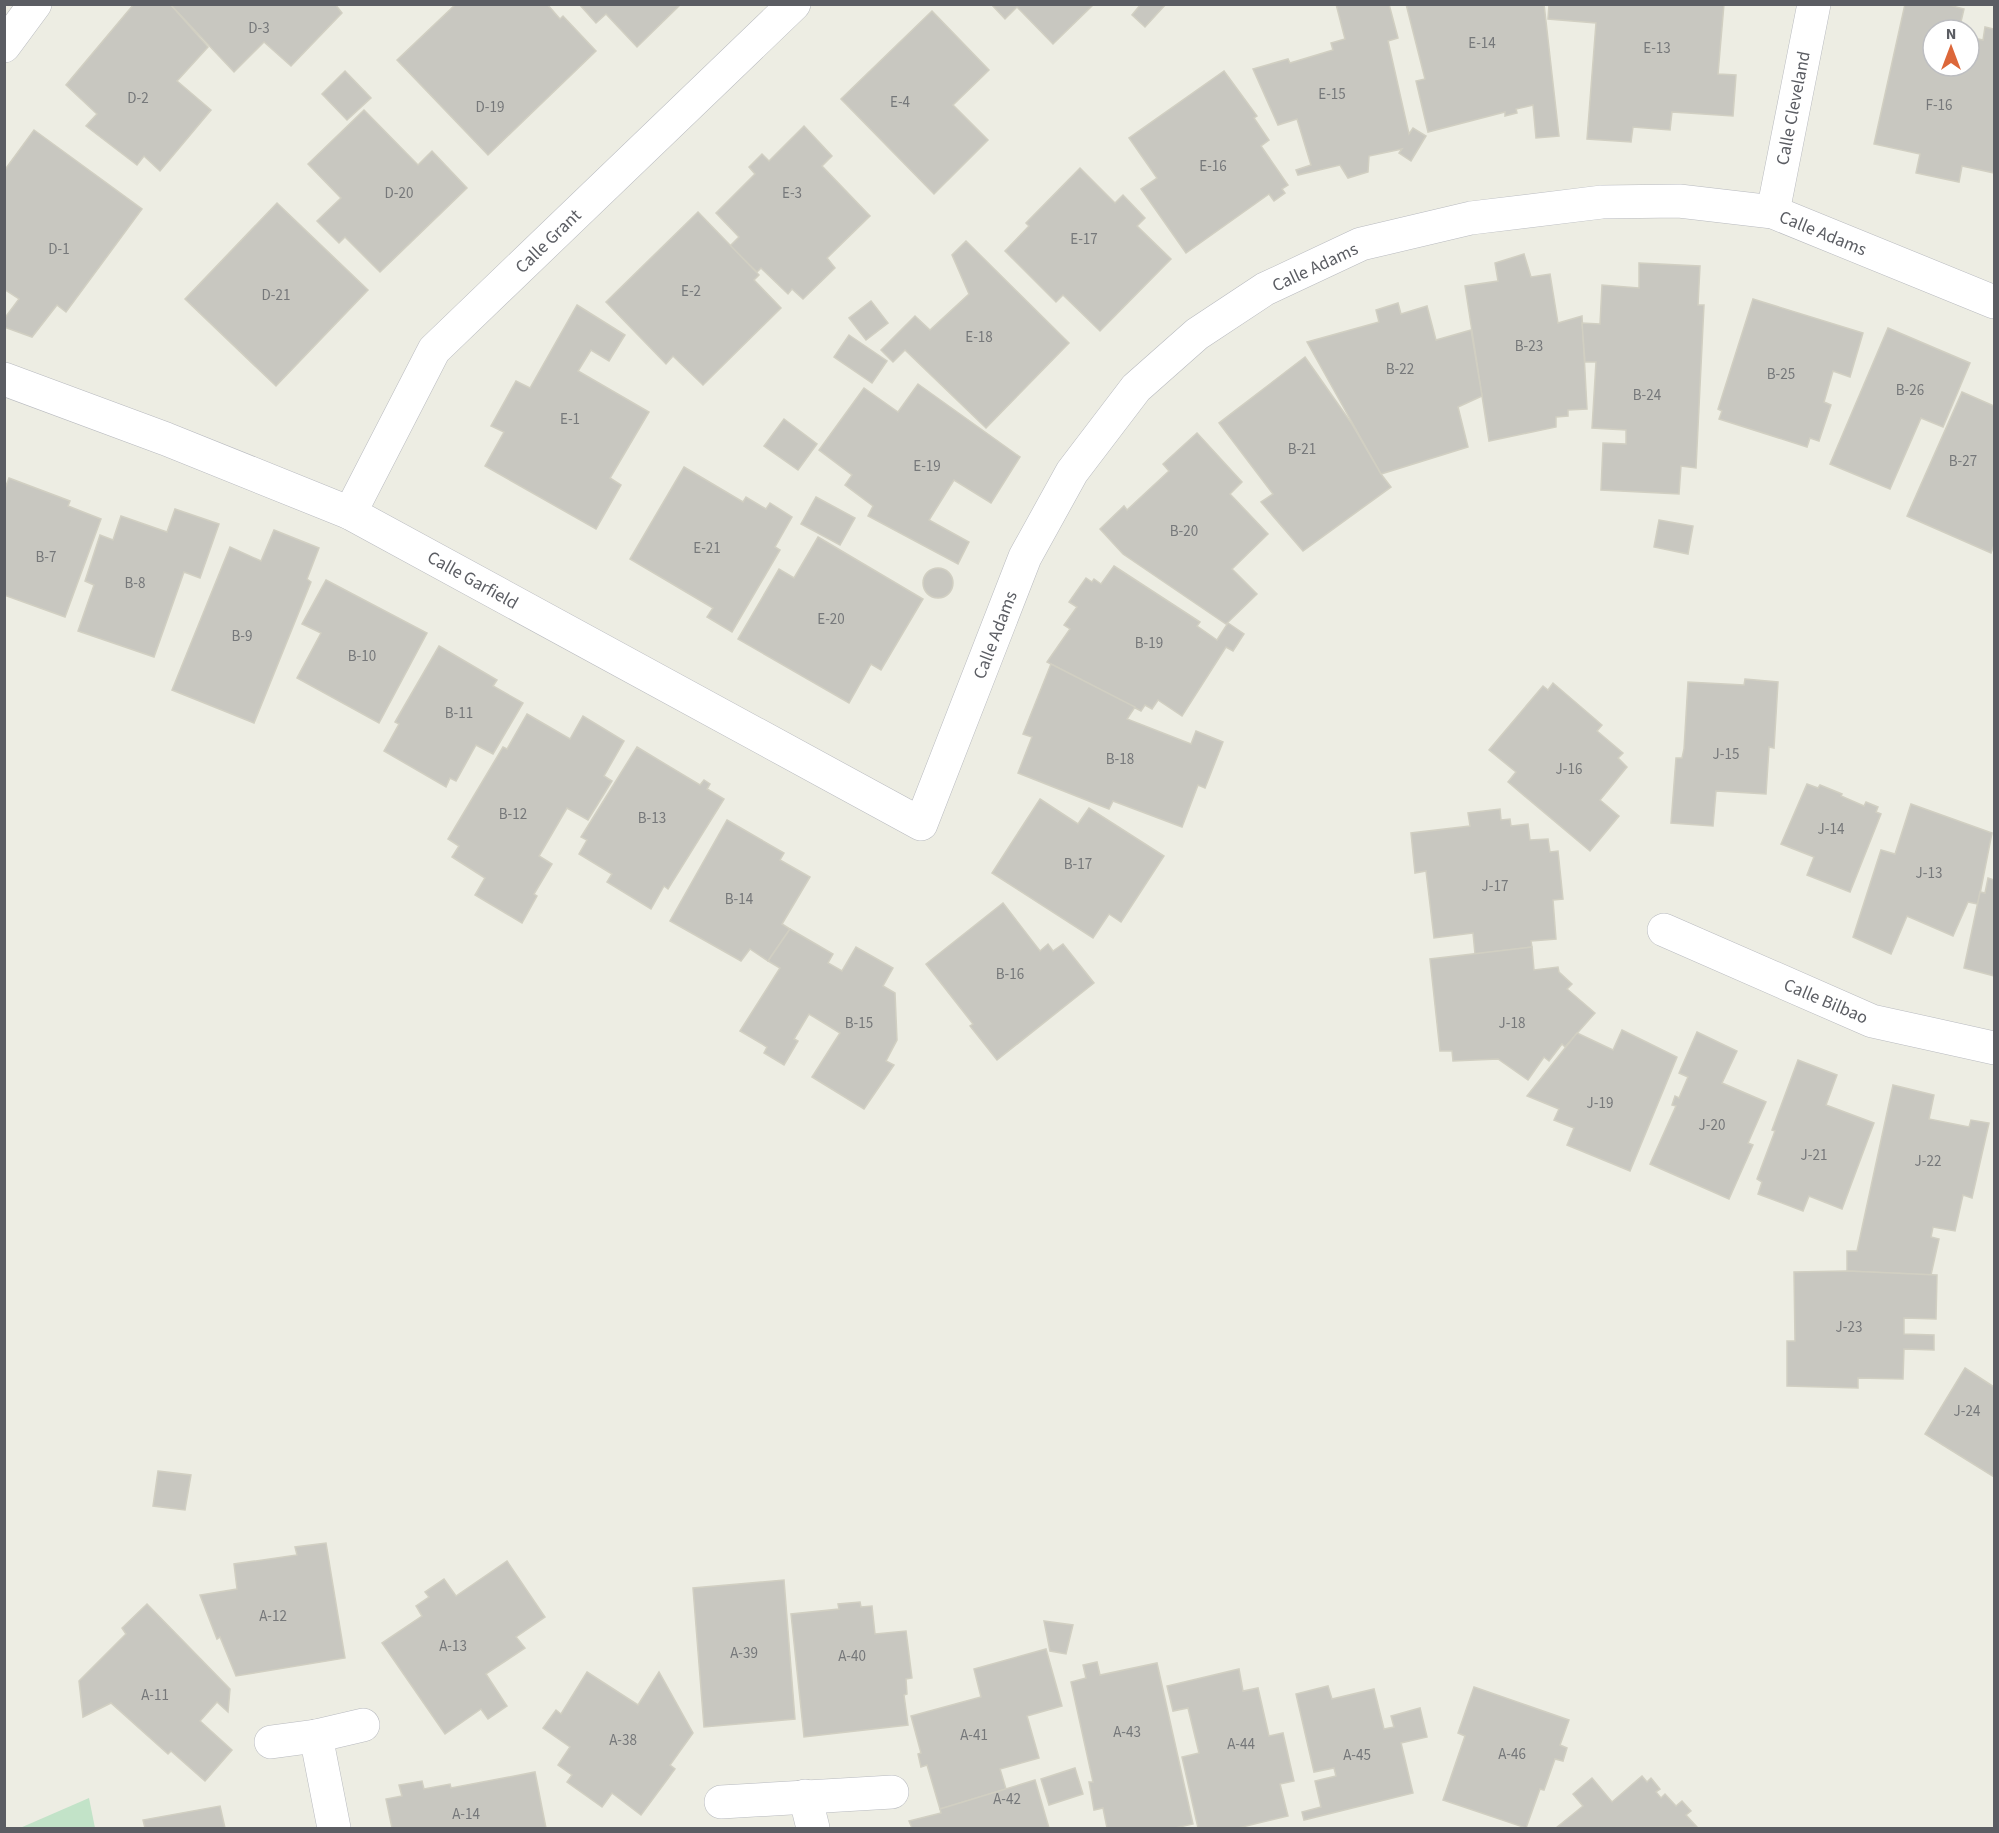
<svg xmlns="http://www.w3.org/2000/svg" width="1999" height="1833" viewBox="0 0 1999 1833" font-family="'Source Sans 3',sans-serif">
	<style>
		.green { fill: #c2e3c8 }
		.building { fill: #c8c7c0; stroke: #d1cfc2; stroke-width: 1.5 }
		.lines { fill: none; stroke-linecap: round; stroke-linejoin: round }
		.minor-casing { stroke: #b8babf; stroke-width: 34 }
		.minor { stroke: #fff; stroke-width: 33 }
		.labels { text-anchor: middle; stroke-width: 5; stroke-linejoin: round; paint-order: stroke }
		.number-label { font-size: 15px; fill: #76787a }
		.street-label { font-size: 18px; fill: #5b5d63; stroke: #fff }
	</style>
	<rect width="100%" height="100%" fill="#edede3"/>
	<polygon class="green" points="89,1798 95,1828 20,1828"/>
	<g class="building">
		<polygon points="134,4 170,4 208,47 177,81 211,110 160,171 144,156 137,165 86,126 97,114 66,85"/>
		<polygon points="170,4 335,4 342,13 291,66 264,42 234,72"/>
		<polygon points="456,4 547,4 560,19 563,16 596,51 488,155 397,60"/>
		<polygon points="579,4 681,4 637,47 606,14 596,23"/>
		<polygon points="991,4 1094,4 1053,44 1017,7 1005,19"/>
		<polygon points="1141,4 1166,4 1145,27 1132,15"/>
		<polygon points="1336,4 1389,4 1398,38 1388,41 1409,134 1413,128 1426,136 1411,161 1399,153 1402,149 1369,156 1368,172 1348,178 1340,165 1298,175 1296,170 1311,165 1297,119 1278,125 1253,69 1288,59 1290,63 1333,50 1331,43 1345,39"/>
		<polygon points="1406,4 1544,4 1559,136 1536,138 1533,105 1516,109 1517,113 1505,116 1505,112 1428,132 1416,81 1425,79"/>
		<polygon points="1549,4 1724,4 1718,74 1736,75 1733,116 1672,112 1670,130 1633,127 1631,142 1587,139 1596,23 1548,19"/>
		<polygon points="1905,4 1945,4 1964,9 1959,30 1933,30 1933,66 1969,66 1969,37 1983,40 1985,27 1994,29 1994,173 1962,166 1959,182 1916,173 1920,154 1874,144"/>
		<polygon points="932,11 989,70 953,105 988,140 934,194 841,99"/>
		<polygon points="345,71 371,98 347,120 322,94"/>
		<polygon points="1224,71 1257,116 1254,118 1269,140 1261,146 1288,185 1282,189 1285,193 1274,201 1269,194 1186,253 1141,189 1157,178 1129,138"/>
		<polygon points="364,110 418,165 432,151 467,188 380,272 345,237 339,243 317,221 341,198 308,164"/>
		<polygon points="804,126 832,156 822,166 870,216 827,258 835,268 803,299 792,289 788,294 761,268 757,272 730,246 739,237 716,213 755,174 749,167 762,154 769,161"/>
		<polygon points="34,130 142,209 66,312 57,305 32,337 4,327 4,319 19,299 4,289 4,171"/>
		<polygon points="1080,168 1115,203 1123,195 1145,218 1137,226 1171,259 1100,331 1063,295 1056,302 1005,251 1029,226 1026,223"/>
		<polygon points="277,203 368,290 276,386 185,299"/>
		<polygon points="698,212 759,275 754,280 781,308 703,385 673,356 666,364 606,302"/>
		<polygon points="966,241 1069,343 986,428 905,350 893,362 881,350 915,316 930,330 969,294 952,255"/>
		<polygon points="1524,254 1531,277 1550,274 1558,323 1582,316 1587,409 1568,410 1568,416 1556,417 1556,427 1489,441 1465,286 1498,281 1495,263"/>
		<polygon points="1639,263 1700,266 1698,305 1704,305 1696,468 1681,466 1679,494 1601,490 1603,443 1626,444 1626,430 1592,428 1596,362 1585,362 1582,323 1600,324 1602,285 1639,288"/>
		<polygon points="1753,299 1863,333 1850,377 1833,371 1824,402 1831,405 1819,441 1810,438 1807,447 1719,419 1722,411 1718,409"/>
		<polygon points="871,301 888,323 866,340 849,318"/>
		<polygon points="1398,303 1401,314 1427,306 1436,340 1471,330 1482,396 1458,407 1468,447 1381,474 1307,342 1379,322 1376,310"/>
		<polygon points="577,305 625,335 609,361 591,350 578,371 649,412 610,478 621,485 596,529 485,466 504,432 491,426 516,381 530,388"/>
		<polygon points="1888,328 1970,363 1943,427 1921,418 1890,489 1830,464"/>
		<polygon points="849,335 887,361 872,383 834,357"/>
		<polygon points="1305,357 1352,424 1381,474 1391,487 1303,551 1261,502 1273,494 1219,423"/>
		<polygon points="918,384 1020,457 991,503 954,480 929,520 969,542 958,564 868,516 873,506 845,485 852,475 819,450 864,388 898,412"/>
		<polygon points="1962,392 1994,406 1994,545 1991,553 1907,516"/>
		<polygon points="784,419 817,444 798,470 764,446"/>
		<polygon points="1197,433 1242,482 1230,494 1268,534 1232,569 1257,594 1226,624 1123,554 1100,529 1124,506 1127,510 1169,471 1163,464"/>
		<polygon points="684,467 743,502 746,497 766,509 770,503 792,517 775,547 780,550 732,632 707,617 713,608 630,559"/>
		<polygon points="9,478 70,501 68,506 101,519 65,617 4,595 4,491"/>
		<polygon points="816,497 855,518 840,545 801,524"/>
		<polygon points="175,509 219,524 200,578 184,572 154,657 78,631 94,585 85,581 100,535 113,540 121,516 167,532"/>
		<polygon points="1659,520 1693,526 1688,554 1654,547"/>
		<polygon points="274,530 319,548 307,579 311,582 254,723 172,690 230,547 261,561"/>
		<polygon points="818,537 923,599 881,670 871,664 849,703 738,639 779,569 794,578"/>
		<polygon points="1114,566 1200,622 1197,626 1217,640 1228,623 1244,634 1233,651 1226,647 1182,716 1158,700 1152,709 1145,705 1141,711 1047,662 1070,629 1064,625 1077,607 1069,602 1086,578 1092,582 1094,579 1101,584"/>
		<circle cx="938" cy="583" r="15"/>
		<polygon points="326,580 427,633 379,723 297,678 321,633 302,624"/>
		<polygon points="439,646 497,680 493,686 523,703 493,754 476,745 456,781 450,778 446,787 384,751 399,724 395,722"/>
		<polygon points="1051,664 1135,707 1127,719 1191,744 1196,731 1223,742 1205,788 1198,785 1182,827 1113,801 1109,809 1018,773 1032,737 1023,734"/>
		<polygon points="1745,679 1778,682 1774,748 1769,747 1766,794 1716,791 1713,826 1671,823 1676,758 1682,758 1684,749 1688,682 1744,685"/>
		<polygon points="1553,683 1602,725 1597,731 1623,753 1618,758 1627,767 1600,800 1619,816 1590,851 1508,782 1516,772 1489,750 1543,686 1548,690"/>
		<polygon points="527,714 570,739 583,716 624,741 604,776 612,781 588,820 567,808 539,856 552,864 534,894 537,896 522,923 475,895 485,878 452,857 459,846 448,839 503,747 507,749"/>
		<polygon points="637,747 700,785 704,780 710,784 707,789 724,799 668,889 664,886 651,909 607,882 612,874 579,854 587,840 581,837"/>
		<polygon points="1807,784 1818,788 1820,785 1842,794 1841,796 1864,806 1866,802 1878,807 1876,812 1881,814 1850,892 1807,875 1814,857 1781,844"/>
		<polygon points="1040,799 1078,824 1089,808 1164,856 1121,922 1109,914 1093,938 992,873"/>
		<polygon points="1911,804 1992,833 1978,904 1968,902 1953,936 1907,916 1891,954 1853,937 1881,850 1895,854"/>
		<polygon points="1500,809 1501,820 1510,819 1511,826 1528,824 1530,840 1548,839 1550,852 1558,851 1563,899 1553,900 1556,939 1531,941 1532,947 1475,954 1473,933 1434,938 1426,871 1415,873 1411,833 1470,826 1468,813"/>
		<polygon points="727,820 784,853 780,860 810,877 782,924 790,929 768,961 750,949 741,961 670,921"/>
		<polygon points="1988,878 1994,880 1994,976 1964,968 1980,892 1985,893"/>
		<polygon points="1003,903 1040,951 1048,944 1053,951 1063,944 1094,983 997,1060 970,1026 973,1024 926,964"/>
		<polygon points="790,929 833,954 828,963 842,971 856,947 893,968 883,986 895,993 897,1040 886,1061 894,1065 864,1109 812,1077 840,1033 809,1014 794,1039 798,1041 784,1065 764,1053 767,1047 740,1031 780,968 768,961"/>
		<polygon points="1532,947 1534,970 1558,967 1559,972 1572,984 1567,989 1595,1013 1565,1047 1562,1044 1549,1061 1544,1057 1528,1080 1498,1059 1453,1061 1452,1051 1440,1051 1430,959"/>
		<polygon points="1622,1030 1677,1057 1630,1171 1567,1145 1574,1128 1554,1120 1559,1109 1527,1096 1577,1033 1613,1050"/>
		<polygon points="1697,1032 1737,1051 1722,1083 1766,1102 1748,1143 1753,1145 1729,1199 1650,1164 1676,1106 1672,1105 1675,1096 1679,1098 1688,1077 1679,1073"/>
		<polygon points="1798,1060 1837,1075 1826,1105 1874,1123 1842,1209 1809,1196 1803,1211 1758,1194 1762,1182 1757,1179 1775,1131 1772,1130"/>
		<polygon points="1893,1085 1934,1095 1929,1119 1969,1127 1971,1120 1989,1123 1972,1198 1963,1195 1955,1231 1933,1227 1931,1237 1939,1239 1931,1275 1847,1271 1847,1251 1857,1251"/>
		<polygon points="1847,1271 1937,1275 1936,1319 1904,1318 1904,1334 1934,1335 1934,1350 1904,1349 1903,1379 1858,1378 1858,1388 1787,1386 1787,1341 1795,1341 1794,1272"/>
		<polygon points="1965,1368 1994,1387 1994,1477 1925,1434"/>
		<polygon points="158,1471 191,1475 185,1510 153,1506"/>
		<polygon points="326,1543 345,1658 236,1676 220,1637 217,1639 200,1595 237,1589 234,1564 297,1555 295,1547"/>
		<polygon points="507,1561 545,1617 516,1637 525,1648 486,1674 507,1706 488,1719 481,1709 445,1734 382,1643 422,1616 416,1606 429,1597 425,1592 444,1579 456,1596"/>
		<polygon points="784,1580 795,1719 704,1727 693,1588"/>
		<polygon points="860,1602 861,1607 872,1606 875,1634 906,1631 912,1678 906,1679 907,1694 904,1695 908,1725 804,1737 791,1614 839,1609 838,1604"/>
		<polygon points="147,1604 230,1689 228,1712 217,1702 200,1721 232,1750 205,1781 171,1751 168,1754 111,1703 83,1717 79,1681 126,1634 122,1628"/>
		<polygon points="1044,1621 1073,1625 1066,1654 1050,1651"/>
		<polygon points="1046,1649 1062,1706 1027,1716 1039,1758 1000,1769 1006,1789 940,1809 927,1765 921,1767 918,1754 921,1753 911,1716 981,1697 974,1669"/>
		<polygon points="1097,1662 1100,1675 1157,1663 1193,1824 1175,1828 1107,1828 1103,1808 1094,1810 1089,1782 1093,1782 1071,1682 1086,1678 1083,1665"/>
		<polygon points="1239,1669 1243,1691 1258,1688 1269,1736 1283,1733 1294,1781 1280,1784 1288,1816 1238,1828 1198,1828 1182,1757 1199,1753 1188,1708 1173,1711 1167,1686"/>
		<polygon points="587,1672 638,1705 659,1672 693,1733 670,1765 675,1769 641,1815 612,1793 602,1807 567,1782 572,1775 558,1765 570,1747 543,1728 556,1710 561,1714"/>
		<polygon points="1328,1686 1332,1699 1374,1689 1384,1729 1394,1727 1391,1716 1420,1708 1427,1737 1401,1743 1413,1793 1304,1820 1302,1812 1321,1807 1315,1781 1336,1776 1334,1768 1314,1772 1296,1694"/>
		<polygon points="1474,1687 1569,1720 1560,1745 1567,1748 1563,1761 1555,1759 1544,1790 1540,1789 1526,1828 1443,1800 1465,1736 1458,1733"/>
		<polygon points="1075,1768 1083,1794 1049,1805 1041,1779"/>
		<polygon points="535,1772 546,1828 392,1828 386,1799 402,1796 399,1785 422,1781 424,1789 450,1784 451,1788"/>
		<polygon points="1642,1776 1647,1782 1651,1778 1660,1789 1656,1792 1661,1798 1665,1794 1676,1806 1682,1801 1691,1811 1686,1815 1697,1827 1556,1828 1583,1806 1573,1794 1592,1778 1612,1802"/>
		<polygon points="1035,1780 1049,1828 912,1828 909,1821 941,1813 940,1809"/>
		<polygon points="220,1806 225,1828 145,1828 143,1820"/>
	</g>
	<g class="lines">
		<g class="minor-casing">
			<g id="minor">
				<polyline points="4,46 35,4"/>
				<polyline points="1773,212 1814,4"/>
				<polyline points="4,379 166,439 350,513 921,824 1025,557 1072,472 1136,388 1197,334 1265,289 1361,244 1471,218 1602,202 1679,201 1773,212 1994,302"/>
				<polyline points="350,513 434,350 794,4"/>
				<polyline points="1664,930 1872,1021 1994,1048"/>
				<polyline points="316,1736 334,1828"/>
				<polyline points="271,1742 316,1736 363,1725"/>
				<polyline points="805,1796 813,1828"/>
				<polyline points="721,1802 892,1792"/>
			</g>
		</g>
		<use href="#minor" class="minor"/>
	</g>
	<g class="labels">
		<g class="number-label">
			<text x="259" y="33">D-3</text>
			<text x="1482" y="48">E-14</text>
			<text x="1657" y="53">E-13</text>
			<text x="1332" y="99">E-15</text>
			<text x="138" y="103">D-2</text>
			<text x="900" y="107">E-4</text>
			<text x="1939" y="110">F-16</text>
			<text x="490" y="112">D-19</text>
			<text x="1213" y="171">E-16</text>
			<text x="399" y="198">D-20</text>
			<text x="792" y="198">E-3</text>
			<text x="1084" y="244">E-17</text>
			<text x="59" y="254">D-1</text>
			<text x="691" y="296">E-2</text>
			<text x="276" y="300">D-21</text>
			<text x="979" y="342">E-18</text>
			<text x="1529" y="351">B-23</text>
			<text x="1400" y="374">B-22</text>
			<text x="1781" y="379">B-25</text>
			<text x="1910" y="395">B-26</text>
			<text x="1647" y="400">B-24</text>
			<text x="570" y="424">E-1</text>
			<text x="1302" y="454">B-21</text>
			<text x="1963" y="466">B-27</text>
			<text x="927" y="471">E-19</text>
			<text x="1184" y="536">B-20</text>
			<text x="707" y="553">E-21</text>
			<text x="46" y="562">B-7</text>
			<text x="135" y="588">B-8</text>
			<text x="831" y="624">E-20</text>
			<text x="242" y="641">B-9</text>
			<text x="1149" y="648">B-19</text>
			<text x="362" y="661">B-10</text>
			<text x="459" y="718">B-11</text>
			<text x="1726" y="759">J-15</text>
			<text x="1120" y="764">B-18</text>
			<text x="1569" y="774">J-16</text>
			<text x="513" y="819">B-12</text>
			<text x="652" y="823">B-13</text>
			<text x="1831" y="834">J-14</text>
			<text x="1078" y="869">B-17</text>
			<text x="1929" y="878">J-13</text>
			<text x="1495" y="891">J-17</text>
			<text x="739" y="904">B-14</text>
			<text x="1010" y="979">B-16</text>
			<text x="859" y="1028">B-15</text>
			<text x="1512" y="1028">J-18</text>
			<text x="1600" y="1108">J-19</text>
			<text x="1712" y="1130">J-20</text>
			<text x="1814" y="1160">J-21</text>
			<text x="1928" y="1166">J-22</text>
			<text x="1849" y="1332">J-23</text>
			<text x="1967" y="1416">J-24</text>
			<text x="273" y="1621">A-12</text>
			<text x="453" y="1651">A-13</text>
			<text x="744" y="1658">A-39</text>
			<text x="852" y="1661">A-40</text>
			<text x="155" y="1700">A-11</text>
			<text x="1127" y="1737">A-43</text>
			<text x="974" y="1740">A-41</text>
			<text x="623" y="1745">A-38</text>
			<text x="1241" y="1749">A-44</text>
			<text x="1512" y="1759">A-46</text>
			<text x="1357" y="1760">A-45</text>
			<text x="1007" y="1804">A-42</text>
			<text x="466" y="1819">A-14</text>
		</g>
		<g class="street-label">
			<text transform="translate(1793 108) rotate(-79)" y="6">Calle Cleveland</text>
			<text transform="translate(1823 233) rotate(22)" y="6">Calle Adams</text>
			<text transform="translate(548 241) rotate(-44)" y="6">Calle Grant</text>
			<text transform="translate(1315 267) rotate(-25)" y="6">Calle Adams</text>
			<text transform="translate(473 580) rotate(29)" y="6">Calle Garfield</text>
			<text transform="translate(995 635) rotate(-69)" y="6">Calle Adams</text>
			<text transform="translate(1826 1001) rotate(23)" y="6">Calle Bilbao</text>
		</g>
	</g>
	<rect width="1999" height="1833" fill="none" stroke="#5b5d63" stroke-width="12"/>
	<g transform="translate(1951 48)"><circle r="28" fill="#ffffff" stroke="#bdbec1" stroke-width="1.5"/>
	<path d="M0-4.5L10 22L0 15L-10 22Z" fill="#dc673a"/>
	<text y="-9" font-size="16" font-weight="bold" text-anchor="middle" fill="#5b5d63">N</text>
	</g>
</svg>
